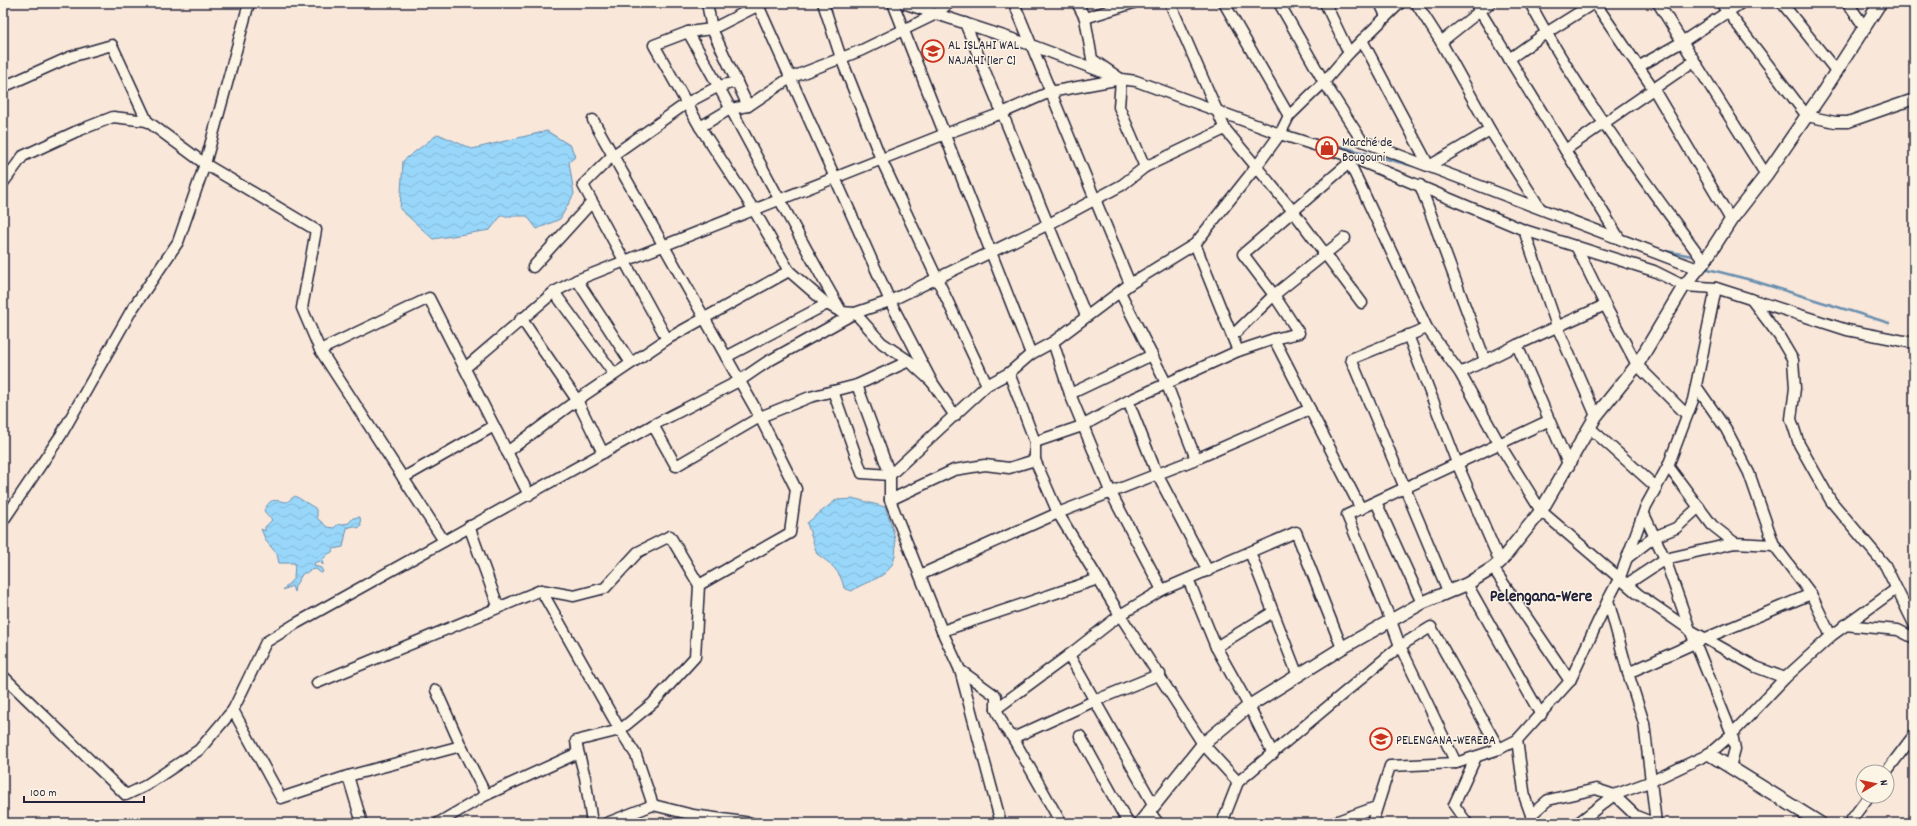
<svg xmlns="http://www.w3.org/2000/svg" width="1917" height="826" viewBox="0 0 1917 826" font-family="Dekko,sans-serif">
	<style>
		.water { fill: url(#water-waves); stroke: #698fae }
		.lines { fill: none; stroke-linecap: round; stroke-linejoin: round }
		.stream { stroke: #698fae; stroke-width: 2.5 }
		.minor-casing { stroke: #22223b; stroke-width: 13 }
		.tertiary-casing { stroke: #22223b; stroke-width: 15 }
		.minor { stroke: #fcf5e5; stroke-width: 10 }
		.tertiary { stroke: #fcf5e5; stroke-width: 12 }
		.labels { text-anchor: middle; stroke-width: 3; stroke-linejoin: round; paint-order: stroke }
		.poi-label { font-size: 13px; fill: #22223b; stroke: #fcf5e5; text-anchor: start }
		.district-label { font-size: 17px; font-weight: bold; fill: #22223b; stroke: #fcf5e5 }
	</style>
	<defs>
		<pattern id="water-waves" width="16" height="10" patternUnits="userSpaceOnUse"><rect width="16" height="10" fill="#98d7fa"/><path d="M0 5q4-4 8 0t8 0" fill="none" stroke="#83b8d7"/></pattern>
	</defs>
	<rect width="100%" height="100%" fill="#f9e7da"/>
	<filter id="ink" filterUnits="userSpaceOnUse"><feTurbulence type="fractalNoise" baseFrequency=".025" numOctaves="2"/><feDisplacementMap in="SourceGraphic" scale="8" xChannelSelector="R" yChannelSelector="G"/><feConvolveMatrix kernelMatrix="1 2 1 2 8 2 1 2 1" color-interpolation-filters="sRGB"/></filter>
	<g filter="url(#ink)">
		<g class="water">
			<polygon points="547,131 571,146 575,157 569,162 574,194 560,219 537,229 527,216 501,216 490,230 433,239 400,209 403,161 438,134 472,149"/>
			<path d="M295,496L315,508L317,512V518L327,527L334,528L337,525L349,523L353,518L360,517L361,526L358,528L354,526L347,528L343,547L333,549L332,552L328,554L322,560L323,565L319,561L314,563L315,566L321,568L323,572L321,573L316,569L310,570L306,573H303L295,586L294,592L292,586L283,590L294,578L295,563H279L277,554L266,541L261,529L265,531V527L272,520L264,511C271,496 275,501 287,502Z"/>
			<path d="M856,499L885,507C892,526 905,557 885,573C875,581 862,583 852,591L844,588C841,571 830,563 817,554L807,523L836,500Z"/>
		</g>
		<g class="lines">
			<g class="stream">
				<polyline points="1386,9 1392,3"/>
				<polyline points="1375,21 1383,13"/>
				<polyline points="1309,138 1413,166"/>
				<polyline points="1661,250 1692,256"/>
				<polyline points="1704,268 1751,280 1889,323"/>
			</g>
			<g class="minor-casing">
				<g id="minor">
					<polyline points="707,3 712,29 748,106"/>
					<polyline points="763,3 712,29 688,32 654,45 700,127 754,210 789,271 827,304 841,312 855,313 882,343 909,361 932,382"/>
					<polyline points="823,3 841,58 881,159 987,385"/>
					<polyline points="893,3 1031,354"/>
					<polyline points="903,3 1031,45 1121,79 1136,81 1280,134 1346,155 1524,230 1654,271 1684,286 1716,288 1847,330 1914,343"/>
					<polyline points="1014,3 1130,284"/>
					<polyline points="1077,3 1085,18 1092,59 1121,79 1119,107 1145,167"/>
					<polyline points="1170,3 1225,129 1293,211 1362,303"/>
					<polyline points="1224,3 1289,116"/>
					<polyline points="1279,3 1324,82 1362,141 1698,269"/>
					<polyline points="1325,3 1349,53"/>
					<polyline points="1380,3 1386,16"/>
					<polyline points="1416,3 1441,42 1490,130 1540,208"/>
					<polyline points="1475,3 1619,238"/>
					<path d="M1530,3C1579,95 1643,178 1704,262"/>
					<polyline points="1595,3 1653,88 1731,220"/>
					<polyline points="1658,3 1766,175"/>
					<polyline points="1721,3 1807,116 1835,122 1848,122 1914,99"/>
					<polyline points="1782,3 1837,72"/>
					<polyline points="1848,3 1865,28"/>
					<polyline points="758,5 890,301 932,382 955,416"/>
					<polyline points="1085,18 1133,3"/>
					<polyline points="965,23 1086,316"/>
					<path d="M688,32C741,124 788,219 841,311"/>
					<polyline points="1362,40 1429,166 1490,130"/>
					<polyline points="1441,42 1490,3"/>
					<polyline points="1509,59 1546,33 1594,3"/>
					<polyline points="1638,67 1682,42 1741,3"/>
					<polyline points="3,87 70,57 112,45 147,121 205,164 316,230 302,308 320,350 444,541"/>
					<polyline points="700,127 730,109 748,106 790,78 862,50 936,14 949,3"/>
					<polyline points="1565,150 1694,61"/>
					<polyline points="1346,155 1427,328 1460,373 1500,445 1541,511 1638,594 1690,630 1756,667 1785,678"/>
					<polyline points="3,183 23,156 75,132 113,117 147,121"/>
					<polyline points="1420,185 1485,360"/>
					<polyline points="1524,230 1557,326 1596,416"/>
					<polyline points="1195,244 1238,351"/>
					<polyline points="1576,246 1605,305 1637,365 1687,415"/>
					<polyline points="533,267 592,202"/>
					<polyline points="577,280 631,363"/>
					<polyline points="554,292 614,374"/>
					<polyline points="1120,292 1167,385 1196,459"/>
					<polyline points="1751,299 1779,336 1793,360 1795,388 1791,419 1799,444 1831,501 1885,565 1914,624"/>
					<polyline points="521,318 577,400 603,453"/>
					<polyline points="1427,328 1351,359 1448,591"/>
					<polyline points="1408,335 1457,463 1500,562"/>
					<polyline points="1232,336 1274,295 1345,238"/>
					<polyline points="667,339 583,185 612,156 687,103 719,86 737,82"/>
					<polyline points="1274,339 1361,509"/>
					<polyline points="1053,342 1070,394 1110,491 1162,590"/>
					<polyline points="1517,345 1569,466"/>
					<polyline points="320,350 429,298 529,495"/>
					<polyline points="726,357 827,304"/>
					<polyline points="465,368 554,292 577,280 945,134 1002,113 1050,92 1121,79"/>
					<polyline points="1009,373 1035,442 1035,460 1058,513 1120,615 1203,744 1238,782"/>
					<polyline points="1460,373 1517,345 1605,305"/>
					<polyline points="857,385 890,475 890,500 942,631 960,670 996,696 996,709 1069,655 1120,615 1162,590 1296,532 1342,648"/>
					<polyline points="1696,386 1726,429 1749,473 1774,545 1811,594 1831,636"/>
					<polyline points="833,391 862,473 890,475 987,385 1009,373 1031,354 1053,342 1130,284 1195,244 1256,167 1280,134 1289,116 1324,82 1349,53 1400,3"/>
					<polyline points="1070,394 1152,355"/>
					<polyline points="1128,401 1157,474 1208,571"/>
					<polyline points="653,425 676,466 760,417 810,397 857,385 909,361"/>
					<polyline points="1590,428 1656,487"/>
					<polyline points="1035,442 1082,426 1128,401 1238,351 1274,339 1299,333 1274,295 1243,254 1349,163"/>
					<polyline points="507,452 577,400 667,339 789,271"/>
					<polyline points="1668,466 1712,525 1735,543"/>
					<polyline points="403,478 494,426"/>
					<polyline points="890,500 954,470 985,465 1009,468 1035,460"/>
					<polyline points="1376,502 1422,603"/>
					<polyline points="1644,514 1665,559 1690,630 1732,734 1735,749 1730,767"/>
					<polyline points="3,521 61,435 131,311 178,242 205,164 249,3"/>
					<polyline points="469,526 498,606"/>
					<polyline points="1250,552 1298,676"/>
					<polyline points="1627,558 1654,537 1676,528 1699,507"/>
					<polyline points="1493,568 1570,681"/>
					<polyline points="920,575 1058,513 1196,459 1310,409"/>
					<polyline points="1188,579 1216,647 1249,706 1273,754"/>
					<polyline points="1467,584 1541,715"/>
					<polyline points="1627,584 1665,559 1735,543 1774,545"/>
					<polyline points="541,590 620,730 636,755 653,805"/>
					<polyline points="1608,600 1628,673 1644,723 1656,823"/>
					<polyline points="1844,625 1898,630 1914,638"/>
					<polyline points="942,631 1098,579"/>
					<polyline points="1216,647 1273,612"/>
					<polyline points="1069,655 1153,804"/>
					<polyline points="960,670 1001,823"/>
					<polyline points="1628,673 1706,638 1811,594"/>
					<polyline points="3,676 126,795 145,786 199,750 233,710 266,642 297,623 653,425 739,381 767,362 855,313 890,301 1049,224 1122,185 1145,167 1225,129"/>
					<polyline points="317,683 541,590 574,596 605,588 638,552 670,536 699,585"/>
					<polyline points="436,690 461,746 486,795"/>
					<polyline points="996,709 1005,728 1013,738 1061,823"/>
					<polyline points="233,710 281,798 348,776 461,746"/>
					<polyline points="1080,736 1128,823"/>
					<polyline points="1013,738 1094,701 1160,674"/>
					<polyline points="1517,740 1525,798 1534,823"/>
					<polyline points="577,747 585,777 592,823"/>
					<polyline points="1456,763 1400,646 1391,621 1347,515 1548,421"/>
					<polyline points="1886,772 1914,735"/>
					<polyline points="348,776 362,823"/>
					<polyline points="1149,811 1158,823"/>
					<polyline points="1531,815 1548,800 1596,789 1614,795 1636,816 1654,823"/>
					<polyline points="438,823 486,795 578,753 576,741 620,730 653,703 695,657 699,585 790,533 796,489 760,417 593,120"/>
					<polyline points="607,823 653,805 693,815 751,823"/>
					<polyline points="1222,823 1238,782 1400,646 1431,627 1499,749"/>
					<polyline points="1332,823 1376,807"/>
					<polyline points="1372,823 1390,766 1456,763 1499,749 1517,740 1570,681 1608,600 1620,577 1646,506 1668,466 1693,400 1716,288"/>
					<polyline points="1467,823 1454,805 1476,757"/>
					<polyline points="1578,823 1614,795 1652,781 1709,754 1732,734 1785,678 1831,636 1896,589"/>
					<polyline points="1849,823 1869,796"/>
				</g>
			</g>
			<g class="tertiary-casing">
				<g id="tertiary">
					<polyline points="1709,754 1820,823"/>
					<polyline points="1140,823 1203,744 1249,706 1342,648 1422,603 1467,584 1493,568 1500,562 1541,511 1596,416 1637,365 1684,286 1704,262 1731,220 1766,175 1823,92 1880,3"/>
				</g>
			</g>
			<use href="#minor" class="minor"/>
			<use href="#tertiary" class="tertiary"/>
		</g>
	</g>
	<defs>
		<g id="school-ring" transform="scale(1.15)"><circle r="9.5" fill="#fcf5e5" stroke="#c8321e" stroke-width="1.5"/><path d="M0-5L7-2L0 1L-7-2ZM-4 1L0 2.5L4 1V4Q0 6-4 4Z" fill="#c8321e"/></g>
		<g id="shop-ring" transform="scale(1.15)"><circle r="9.5" fill="#fcf5e5" stroke="#c8321e" stroke-width="1.5"/><path d="M-5-2.5h2.3a2.7 3.5 0 0 1 5.4 0H5L5.5 6h-11ZM-1.5-2.5h3a1.5 2.3 0 0 0-3 0Z" fill="#c8321e"/></g>
	</defs>
	<g fill-rule="evenodd">
		<use href="#school-ring" x="933" y="51"/>
		<use href="#shop-ring" x="1327" y="148"/>
		<use href="#school-ring" x="1381" y="739"/>
	</g>
	<g class="labels">
		<g class="poi-label">
			<text x="948" y="49">AL ISLAHI WAL<tspan x="948" dy="15">NAJAHI [1er C]</tspan></text>
			<text x="1342" y="146">Marché de<tspan x="1342" dy="15">Bougouni</tspan></text>
			<text x="1396" y="744">PELENGANA-WEREBA</text>
		</g>
		<g class="district-label">
			<text x="1541" y="601">Pelengana-Were</text>
		</g>
	</g>
	<rect width="1917" height="826" fill="none" stroke="#fcf5e5" stroke-width="16"/>
	<rect x="8" y="8" width="1901" height="810" fill="none" stroke="#22223b" stroke-width="1.5" filter="url(#ink)"/>
	<g transform="translate(1875 784) rotate(81)"><circle r="19" fill="#fcf5e5" stroke="#a5a1a1"/>
	<path d="M0-3L7 15L0 10L-7 15Z" fill="#c8321e"/>
	<text y="-6" font-size="11" font-weight="bold" text-anchor="middle" fill="#22223b">N</text>
	</g>
	<path d="M24 796v6h120v-6" fill="none" stroke="#22223b" stroke-width="2"/>
	<text x="30" y="796" font-size="12" fill="#22223b" stroke="#fcf5e5" stroke-width="3" paint-order="stroke">100 m</text>
</svg>
